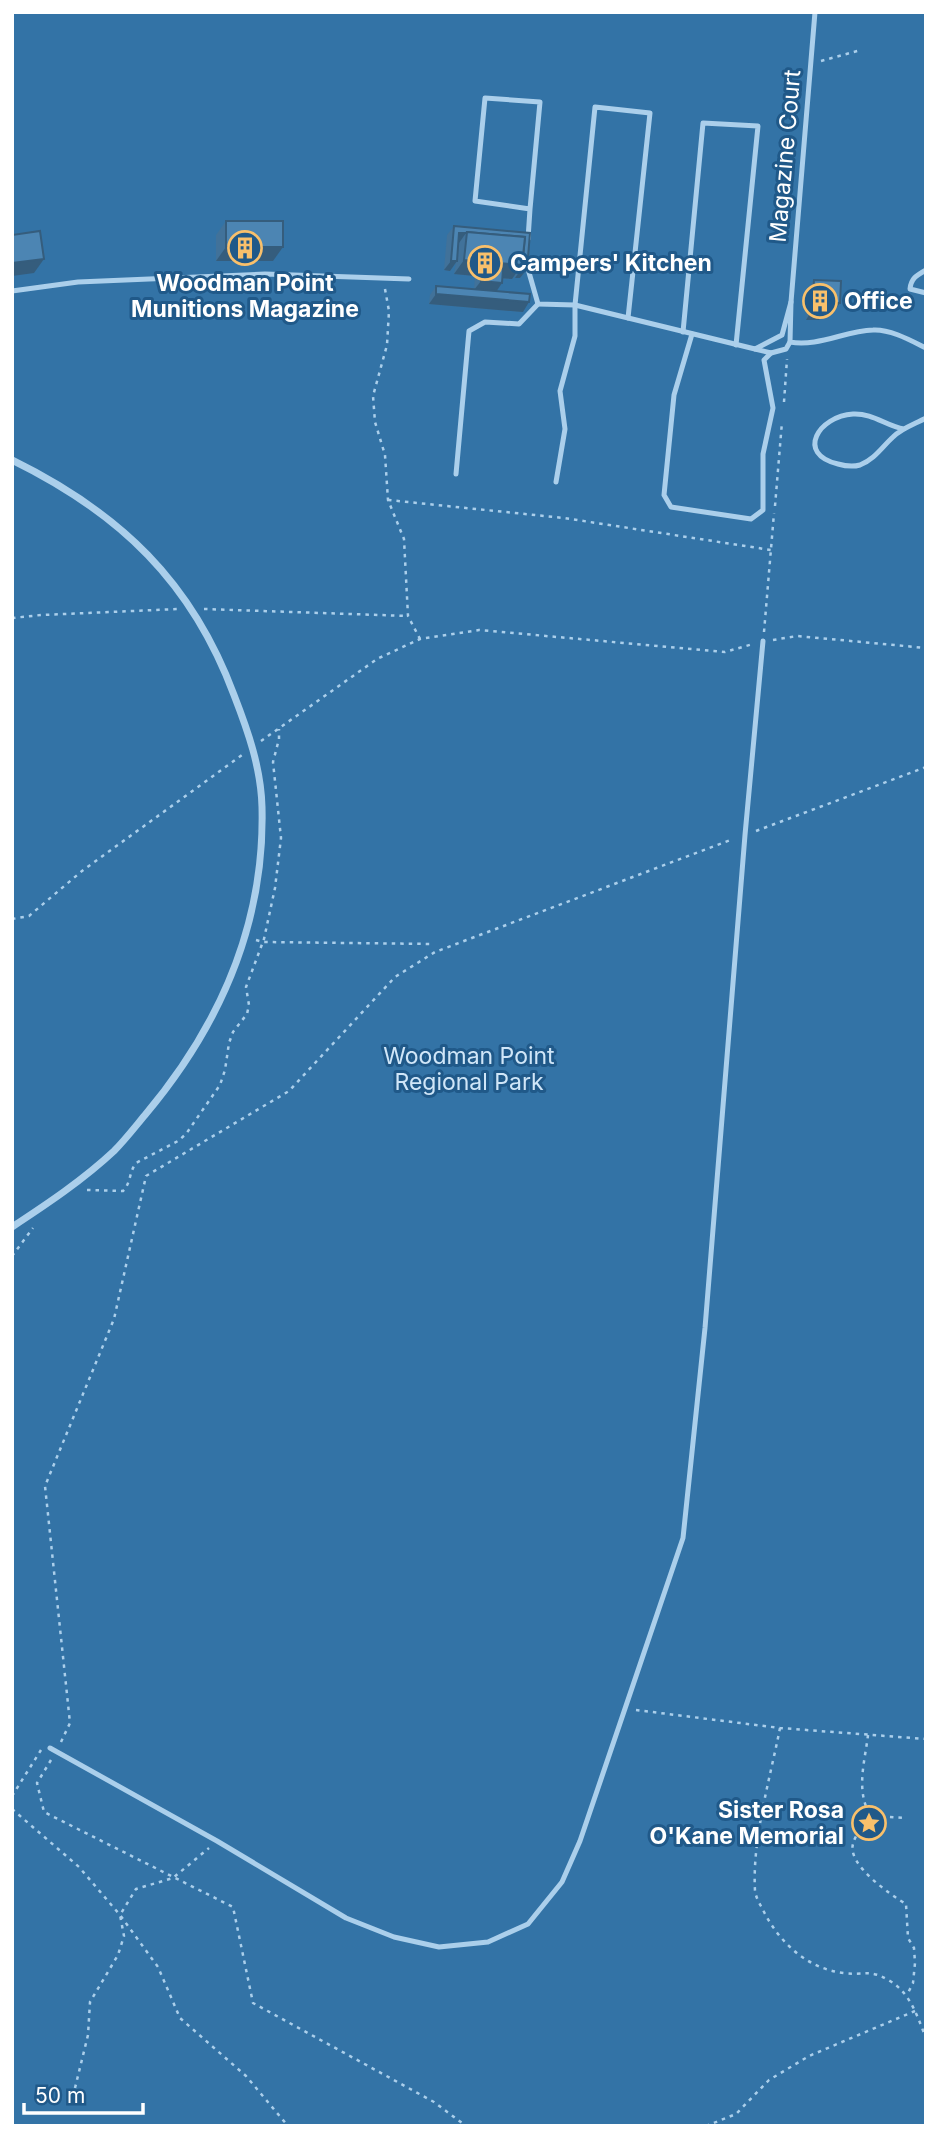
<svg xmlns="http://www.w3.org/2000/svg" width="938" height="2138" viewBox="0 0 938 2138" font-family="Inter,sans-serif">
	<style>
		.green { fill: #3373a6 }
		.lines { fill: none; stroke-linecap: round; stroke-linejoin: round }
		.path { stroke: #abcfeb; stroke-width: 2.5; stroke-dasharray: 3.5 5; stroke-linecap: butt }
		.lane { stroke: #abcfeb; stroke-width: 5 }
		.street { stroke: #abcfeb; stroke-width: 7 }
		.wall { fill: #41729a }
		.shaded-wall { fill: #355d7d }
		.building { fill: #4c85b3; stroke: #355d7d; stroke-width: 2 }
		.labels { text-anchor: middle; stroke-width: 6; stroke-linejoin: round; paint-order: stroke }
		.street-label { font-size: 23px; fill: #fff; stroke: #205989 }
		.poi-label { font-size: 23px; font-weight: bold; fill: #fff; stroke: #205989; text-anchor: start }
		.park-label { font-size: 23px; fill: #d0e6f8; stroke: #205989 }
	</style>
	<rect width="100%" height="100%" fill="#205989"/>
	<rect class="green" x="12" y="12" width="914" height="2114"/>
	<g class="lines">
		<g class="path">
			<polyline points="821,61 861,50"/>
			<polyline points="385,289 389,311 387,345 373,396 375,422 385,455 388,500 404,539 408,616 420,639"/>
			<polyline points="784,402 787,359"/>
			<polyline points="388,500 564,518 771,550"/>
			<polyline points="775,506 782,422"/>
			<polyline points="204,609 408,616"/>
			<polyline points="12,618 41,615 177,609"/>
			<polyline points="764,632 774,513"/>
			<polyline points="773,640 797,636 926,648"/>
			<polyline points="261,741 377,659 420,639 479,630 725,652 753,644"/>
			<polyline points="756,831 926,767"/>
			<polyline points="12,919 29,916 82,871 242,755"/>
			<polyline points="256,940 263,942 432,944"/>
			<path d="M87,1190L123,1191C131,1183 129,1172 136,1163L178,1141L186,1134L220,1085L225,1070L229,1043L233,1032L247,1014L249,1005L246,987L264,939L275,888L281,838L273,762L279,739V729"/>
			<polyline points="12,1256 33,1228"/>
			<polyline points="636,1710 780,1728 926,1739"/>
			<path d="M780,1728C770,1779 752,1839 755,1891C756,1898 760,1904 763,1910C779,1942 807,1969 844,1973C864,1976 869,1968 890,1981C911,1994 917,2016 926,2038"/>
			<path d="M868,1735C865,1761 855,1792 871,1816L906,1818"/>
			<polyline points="61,1742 70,1723 45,1486 114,1319 146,1176 289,1091 395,977 435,952 733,839"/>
			<polyline points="51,1760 37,1783 44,1812 233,1907 253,2003 434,2102 466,2126"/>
			<polyline points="12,1796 41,1750"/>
			<polyline points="12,1809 79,1867 120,1915 158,1967 180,2018 246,2076 288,2126"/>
			<path d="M871,1816C864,1823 855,1835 853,1844C847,1865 891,1895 906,1904L908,1938L914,1948L915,1963L913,1983L908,1993"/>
			<polyline points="75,2088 88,2035 90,2002 118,1955 124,1936 120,1915 136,1889 173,1878 209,1848"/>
			<polyline points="706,2126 736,2114 769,2080 809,2056 915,2011"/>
		</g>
		<g class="lane">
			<path d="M815,12L791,302L790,342C818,347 845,331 873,330C890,329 910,340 926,348"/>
			<polyline points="528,239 530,209 475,201 485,98 540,102 530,209"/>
			<polyline points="526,262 538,304 575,305 755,349 782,335 791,302"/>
			<path d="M926,270C917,275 911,278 910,289L926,293"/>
			<polyline points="12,291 78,282 265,274 409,279"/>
			<polyline points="683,332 703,123 758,126 736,345"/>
			<polyline points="692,334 674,395 664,495 671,507 751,519 763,510 763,454 773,408 764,360 771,353"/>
			<polyline points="755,349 771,353 786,349 790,342"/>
			<path d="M904,429C886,426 873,413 853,414C819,416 795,454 838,464C845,466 853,467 860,465C875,459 882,447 893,437C902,428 915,424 926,418"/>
			<polyline points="456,474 469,331 485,322 519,324 538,304"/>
			<polyline points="556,482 565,429 560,391 575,336 575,305 595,107 650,113 628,318"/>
			<polyline points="50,1748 217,1841 346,1918 394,1937 439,1947 488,1942 528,1924 562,1882 580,1841 683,1538 705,1328 745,835 763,641"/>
		</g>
		<path class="street" d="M12,460C120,513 192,582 234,695C248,731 261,768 262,807C265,924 219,1027 145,1115C135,1127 125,1140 114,1151C83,1180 47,1204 12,1227"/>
	</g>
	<g class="wall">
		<polygon points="226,221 273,261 216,261 216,235"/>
		<polygon points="454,226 527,269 520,278 515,278 515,276 512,279 503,279 502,283 496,291 523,312 429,304 430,295 436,286 474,289 475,276 454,274 456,263 450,271 444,270 447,235"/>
		<polygon points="814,280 833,313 825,312 819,320 806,320 808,289"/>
	</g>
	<g class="shaded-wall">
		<polygon points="459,233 466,233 459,243 453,242"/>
		<polygon points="226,247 283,247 273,261 216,261"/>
		<polygon points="44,259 34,273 12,276 12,263"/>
		<polygon points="464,260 522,265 512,279 481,277 482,267 475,276 454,274"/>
		<polygon points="451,261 457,261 450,271 444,270"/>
		<polygon points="522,268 527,269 520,278 515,278"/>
		<polygon points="481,281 502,283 496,292 474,290"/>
		<polygon points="436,294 529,302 523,312 429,304"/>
		<polygon points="826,302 840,303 833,313 825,312 819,320 806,320 812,310"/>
	</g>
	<g class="building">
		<rect x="226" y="221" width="57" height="26"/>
		<polygon points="454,226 530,233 527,269 522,268 525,237 467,232 466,233 459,233 457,261 451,261"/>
		<polygon points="40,231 44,259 12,263 12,235"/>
		<polygon points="467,232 525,237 522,265 464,260"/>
		<polygon points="482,267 503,269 502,283 481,281"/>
		<polygon points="814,280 841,281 840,303 826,302 826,311 812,310"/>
		<polygon points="436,286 530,294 529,302 436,294"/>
	</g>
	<defs>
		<g id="building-ring" transform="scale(1.75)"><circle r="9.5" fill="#205989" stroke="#f9c06b" stroke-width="1.5"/><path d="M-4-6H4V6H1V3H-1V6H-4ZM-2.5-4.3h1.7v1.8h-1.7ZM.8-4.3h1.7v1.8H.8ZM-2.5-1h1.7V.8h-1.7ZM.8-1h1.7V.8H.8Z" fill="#f9c06b"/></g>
		<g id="sight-ring" transform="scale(1.75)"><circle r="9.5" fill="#205989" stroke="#f9c06b" stroke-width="1.5"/><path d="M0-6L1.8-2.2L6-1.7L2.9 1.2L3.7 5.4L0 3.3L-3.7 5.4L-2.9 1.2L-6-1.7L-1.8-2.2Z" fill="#f9c06b"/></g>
	</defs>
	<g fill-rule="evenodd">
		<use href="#building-ring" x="245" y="248"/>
		<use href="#building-ring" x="485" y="263"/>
		<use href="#building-ring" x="820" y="301"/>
		<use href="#sight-ring" x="869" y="1823"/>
	</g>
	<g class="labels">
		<g class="street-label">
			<text transform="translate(785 156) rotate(-85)" y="8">Magazine Court</text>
		</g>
		<g class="poi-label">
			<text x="510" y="271">Campers' Kitchen</text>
			<text x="245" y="291" text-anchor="middle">Woodman Point<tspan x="245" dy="26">Munitions Magazine</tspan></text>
			<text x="844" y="309">Office</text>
			<text x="844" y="1818" text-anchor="end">Sister Rosa<tspan x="844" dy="26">O'Kane Memorial</tspan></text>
		</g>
		<g class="park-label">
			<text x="469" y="1064">Woodman Point<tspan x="469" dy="26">Regional Park</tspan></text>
		</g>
	</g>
	<rect width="938" height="2138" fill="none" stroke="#ffffff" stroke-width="28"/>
	<path d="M24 2103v10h119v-10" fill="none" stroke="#ffffff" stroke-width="3.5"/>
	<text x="35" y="2103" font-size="21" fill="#ffffff" stroke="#205989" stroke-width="5" paint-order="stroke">50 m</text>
</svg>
